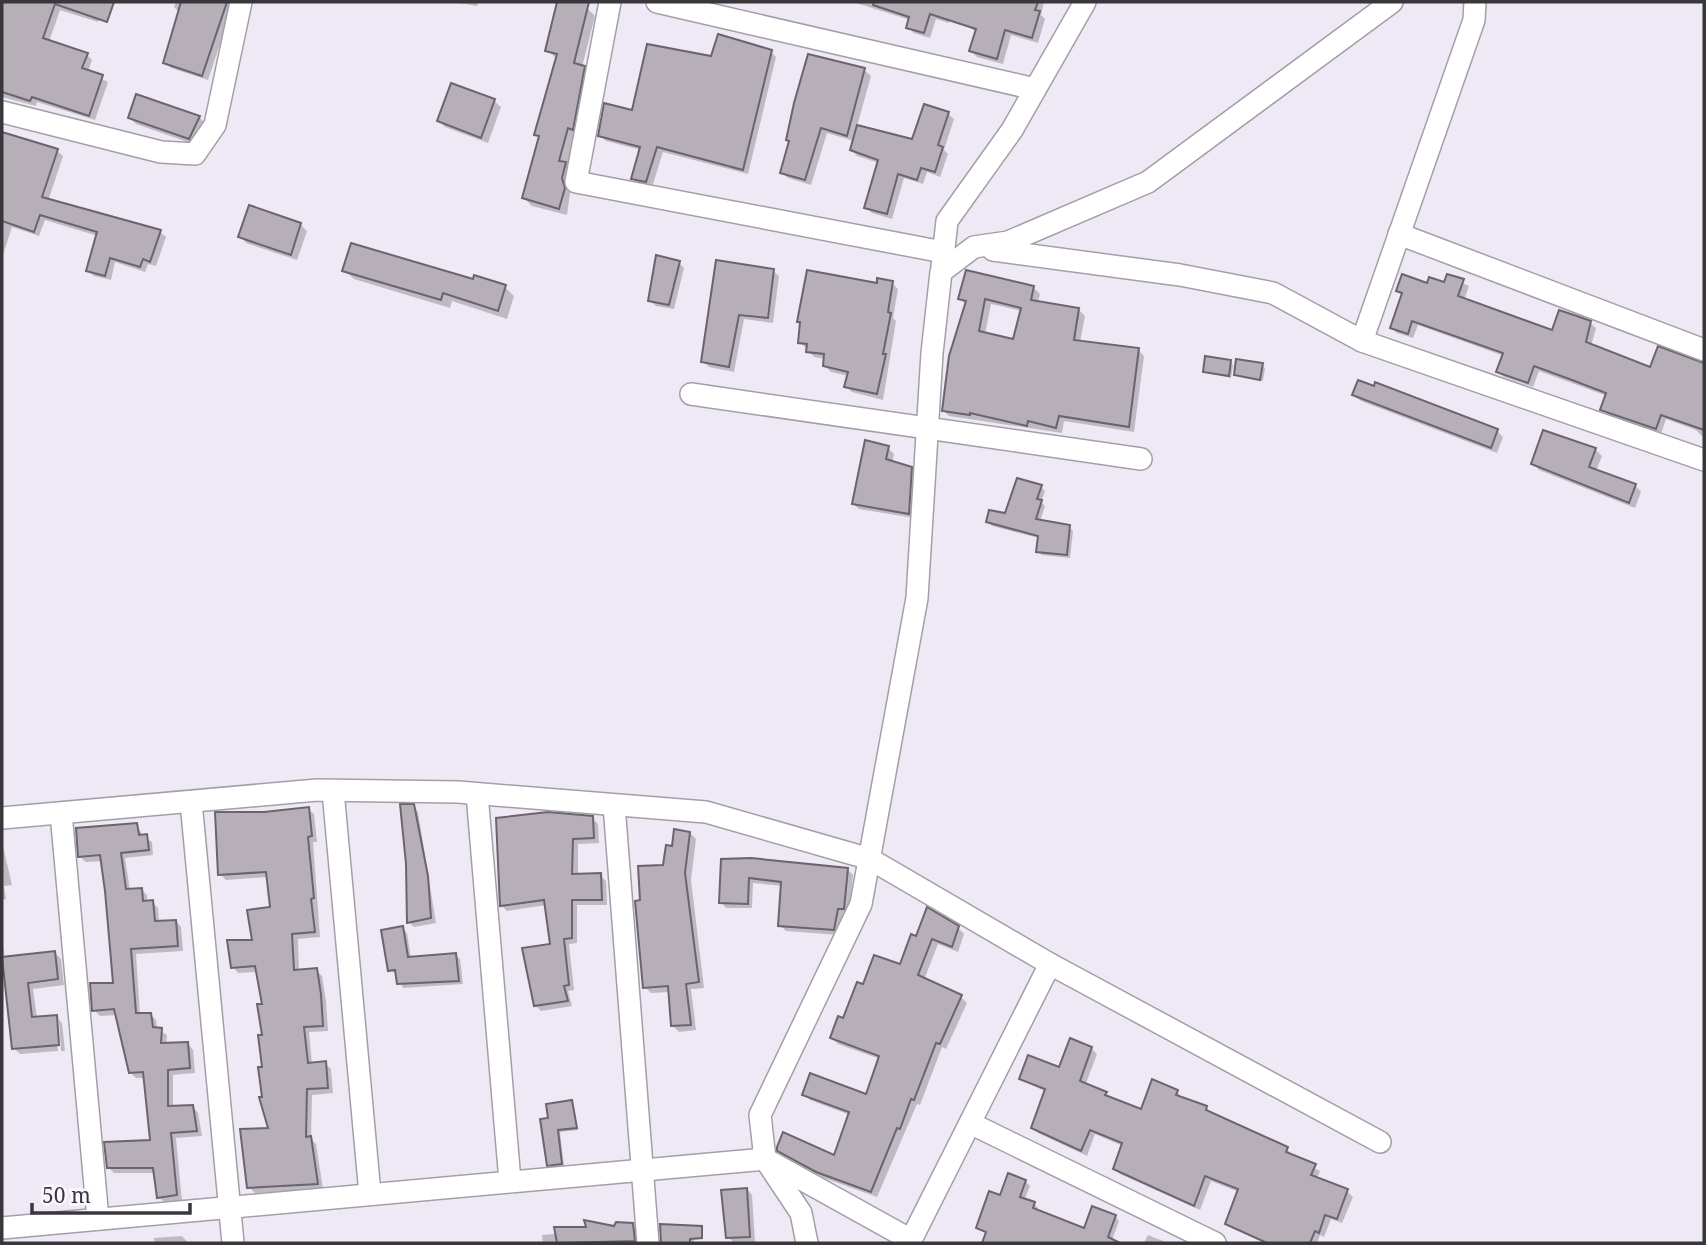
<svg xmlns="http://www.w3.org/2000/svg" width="1706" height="1245" viewBox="0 0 1706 1245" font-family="'Noto Serif',serif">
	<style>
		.shadow { fill: #0003; fill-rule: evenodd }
		.building { fill: #b7afb7; stroke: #6c646c; stroke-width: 2; fill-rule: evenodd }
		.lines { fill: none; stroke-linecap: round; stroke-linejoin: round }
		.minor-casing { stroke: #a39fa9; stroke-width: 24 }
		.minor { stroke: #fff; stroke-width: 21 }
	</style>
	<rect width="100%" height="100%" fill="#eee9f4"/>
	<g class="shadow">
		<polygon points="2,2 25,10 28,2 105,2 98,22 60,10 49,42 87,55 92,60 88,72 108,82 95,120 37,102 36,106 2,97"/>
		<polygon points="176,2 234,2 208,80 171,68 165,62 179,12 174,7"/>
		<polygon points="454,2 478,2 477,6"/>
		<polygon points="559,2 587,8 595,16 582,67 592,75 567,166 573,172 567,215 532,206 524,198 540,138 536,135 557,59 547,50"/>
		<polygon points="853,2 953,2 949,23 936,19 930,38 914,33 908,27 910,20"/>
		<polygon points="975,2 1044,2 1041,15 1045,19 1038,43 1011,35 1003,64 977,57 971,51 976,32 967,25"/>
		<polygon points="771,52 776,57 748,174 663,152 652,187 639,184 633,179 641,150 606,141 600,135 713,58"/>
		<polygon points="809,57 864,70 871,76 857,126 913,141 948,114 954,119 944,150 948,154 940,177 927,172 923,184 904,178 892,219 872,213 866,207 879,163 857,156 852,150 854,141 827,133 811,185 788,178 782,172"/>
		<polygon points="452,85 494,101 501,107 488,143 445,127 439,121"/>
		<polygon points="137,96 199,117 206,124 196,145 136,124 130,118"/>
		<polygon points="2,134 57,151 63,156 48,201 160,232 166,237 156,266 148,264 145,272 115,262 111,280 94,276 88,270 98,236 45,220 39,236 12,227 2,258"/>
		<polygon points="300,224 307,231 297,260 246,243 240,236"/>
		<polygon points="679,263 684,268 674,309 656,306 650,301"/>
		<polygon points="344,270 474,282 505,287 514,296 507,319 452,301 450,308 354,279"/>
		<polygon points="773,271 779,276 773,323 744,319 734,372 709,367 703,361"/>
		<path d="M967,272L1034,288L1040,294L1038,302L1079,310L1085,316L1080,342L1138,350L1144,356L1134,432L1064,421L1062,433L949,416L943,410L967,305L960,299ZM991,304L1022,311L1014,341L985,334Z"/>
		<polygon points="1448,276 1469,286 1464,300 1553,333 1590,323 1596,328 1591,346 1704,397 1704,438 1696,430 1666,419 1661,434 1608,415 1602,409 1607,396 1539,371 1533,387 1504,377 1498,372 1504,356 1418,325 1413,338 1397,333 1392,328 1403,296 1398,291 1445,285"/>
		<polygon points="892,283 898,289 893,318 896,321 883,400 852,392 846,386 849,376 831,372 825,366 825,359 814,357 800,342 802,324 799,321 878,285"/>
		<polygon points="1230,362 1233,365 1231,378 1205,372"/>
		<polygon points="1262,365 1265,368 1263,381 1235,374"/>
		<polygon points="1354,395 1497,431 1503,437 1497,453 1361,401"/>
		<polygon points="888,448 894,454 892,463 911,469 917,474 914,518 859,509 853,504"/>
		<polygon points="1595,449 1602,456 1596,471 1635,485 1641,492 1635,508 1539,470 1533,463"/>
		<polygon points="1041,487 1045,491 1041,502 1045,506 1040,521 1069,527 1073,531 1070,558 1042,555 1038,551 1039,538 992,526 988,522 1006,515"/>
		<polygon points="413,806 418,812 436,923 414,927 409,922"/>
		<polygon points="308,809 314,814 317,842 313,842 320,937 298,939 299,971 316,970 322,976 326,1001 328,1031 309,1032 312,1064 325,1063 331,1069 333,1093 312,1095 311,1139 316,1144 323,1189 255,1193 249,1187 270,1129 264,1099 264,1006 258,972 238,973 233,967 254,942 271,908 268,877 226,880 220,874 264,814"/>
		<polygon points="592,818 598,824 599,843 578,844 578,876 600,875 606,881 607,905 577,905 577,943 569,944 574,990 568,991 572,1006 541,1011 535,1005 552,945 546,905 507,911 501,905"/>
		<polygon points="137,825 143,836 152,842 153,855 125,858 130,890 141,889 147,895 147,902 152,902 158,908 159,923 176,921 181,927 183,951 136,954 140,1015 150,1014 156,1020 157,1029 167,1035 166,1045 188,1044 193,1050 195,1073 173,1075 173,1108 193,1107 198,1113 202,1136 176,1138 182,1201 165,1203 159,1197 155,1173 114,1173 108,1167 152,1142 146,1078 136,1078 131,1073 117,1015 100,1016 94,1010 115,984 103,861 86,862 80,857"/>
		<polygon points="690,833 696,839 691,880 704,988 691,989 696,1030 679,1032 673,1026 670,992 651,993 645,987 642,902 673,848"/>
		<polygon points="2,842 12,885 4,886 6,899 2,900"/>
		<polygon points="723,860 847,869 853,875 849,914 843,913 839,935 786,931 780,925 783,886 753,883 752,908 726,908 721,902"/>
		<polygon points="402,928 407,933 411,958 455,955 460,959 463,984 403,988 397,974 390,970"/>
		<polygon points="958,928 964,934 958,952 938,944 924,980 961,997 967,1003 946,1049 942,1047 920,1105 917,1104 877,1197 824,1178 785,1156 779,1150 835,1158 850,1115 810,1100 804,1094 867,1096 880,1059 838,1044 832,1038 864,986 901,966 917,938"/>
		<polygon points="2,942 5,958 54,952 61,959 64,985 33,989 37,1018 56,1017 62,1023 65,1051 61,1051 59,1021 55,1021 58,1051 20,1054 14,1048"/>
		<polygon points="1091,1048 1097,1054 1085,1086 1142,1112 1177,1091 1182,1099 1287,1149 1292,1156 1320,1171 1317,1179 1347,1191 1353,1197 1342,1223 1331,1219 1324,1237 1320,1235 1317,1243 1265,1243 1227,1223 1239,1192 1211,1181 1200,1210 1120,1174 1115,1168 1123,1146 1095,1134 1087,1156 1038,1133 1033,1127 1046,1092 1021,1079 1060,1069"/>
		<polygon points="571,1102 578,1130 560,1132 564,1166 551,1167 548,1165 550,1120"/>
		<polygon points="1025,1181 1030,1186 1024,1201 1034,1204 1038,1208 1037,1212 1085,1230 1115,1216 1119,1221 1111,1243 984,1243 987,1234 978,1227 1001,1197"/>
		<polygon points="747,1189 752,1195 755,1242 733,1242 728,1237"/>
		<polygon points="633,1224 637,1229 639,1243 543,1243 542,1235 618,1229"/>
		<polygon points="661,1226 693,1232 694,1243 724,1243 662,1243"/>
		<polygon points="1148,1235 1168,1243 1144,1243"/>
		<polygon points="182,1236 188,1243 155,1243 154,1238"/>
	</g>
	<g class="building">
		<polygon points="2,2 114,2 107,22 55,4 43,38 88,53 82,68 103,75 89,116 32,97 30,101 2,92"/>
		<polygon points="181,2 227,2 202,76 163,63"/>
		<polygon points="557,2 589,2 574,63 585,66 573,130 568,128 559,161 566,162 562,178 565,188 559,209 522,198 539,136 534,135 557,54 545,51"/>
		<polygon points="874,2 1038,2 1035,10 1040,11 1032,38 1005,30 997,59 969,51 976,29 930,14 924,33 906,28 909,17 873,5"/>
		<polygon points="718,34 772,50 743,170 657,147 646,182 631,179 640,147 598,136 604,103 632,110 647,44 711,56"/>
		<polygon points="808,54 865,68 847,136 821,128 805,180 780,173 789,141 786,140 794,103"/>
		<polygon points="451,83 495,99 481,138 437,121"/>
		<polygon points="136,94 200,116 189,139 128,118"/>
		<polygon points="924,104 949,112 938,145 943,147 935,172 921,168 917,180 898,174 887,214 864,208 878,160 850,150 857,125 912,139"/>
		<polygon points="2,132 58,149 42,197 161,230 150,262 143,259 140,267 110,258 105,276 86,271 97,232 40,215 34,232 2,221"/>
		<polygon points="249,205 301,223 291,255 238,237"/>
		<polygon points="351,243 473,279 474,275 506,285 498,311 443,293 441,300 342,271"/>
		<polygon points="656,255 680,261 669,305 648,301"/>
		<polygon points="716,260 774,269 768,318 739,315 729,367 701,362"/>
		<polygon points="807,270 877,283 877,278 893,281 888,312 891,313 883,354 886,354 877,394 844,387 848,372 823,366 824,354 806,352 807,344 798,343 800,322 797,322"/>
		<path d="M966,270L1034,286L1031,300L1079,308L1074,340L1139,348L1129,427L1059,416L1056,428L1028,421L1027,426L970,413V415L942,411L949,356L966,301L958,299ZM985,299L1021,308L1013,339L979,331Z"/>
		<polygon points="1402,274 1427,283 1429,277 1444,282 1447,274 1464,279 1458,296 1552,330 1559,310 1574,315 1591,321 1586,342 1650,367 1658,346 1704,363 1704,430 1661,415 1656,429 1600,410 1606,393 1572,380 1534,366 1528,383 1496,372 1503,353 1412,321 1408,334 1390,328 1402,293 1396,291"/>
		<polygon points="1205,356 1231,360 1229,376 1203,372"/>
		<polygon points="1236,359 1263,363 1260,380 1234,375"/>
		<polygon points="1358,380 1374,386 1375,382 1498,429 1491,448 1352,395"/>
		<polygon points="1543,430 1596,448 1589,467 1636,484 1629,503 1531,464"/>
		<polygon points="865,440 889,446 886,459 912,467 909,514 852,504"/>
		<polygon points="1017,478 1042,485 1037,499 1042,500 1036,519 1070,525 1067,555 1036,552 1038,536 986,522 989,510 1005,513"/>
		<polygon points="400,804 414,804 428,876 431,918 407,923 406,864"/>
		<polygon points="309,807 312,836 308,837 314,898 311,899 315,932 292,934 294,970 317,968 321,994 323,1026 304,1027 308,1063 326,1061 328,1088 307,1089 306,1137 311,1136 318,1184 247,1188 240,1129 268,1128 259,1097 262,1097 258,1067 262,1067 258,1035 262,1035 257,1004 262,1004 255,966 231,968 227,940 252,940 247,910 270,907 266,872 218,875 215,812 264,812"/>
		<polygon points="548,812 593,816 594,838 573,839 572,874 601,873 602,900 572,900 572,938 564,939 569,985 564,986 568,1001 534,1006 522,948 550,944 544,900 500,906 496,818"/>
		<polygon points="137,823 139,835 147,834 149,850 121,853 126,889 142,888 143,901 153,900 155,921 176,920 178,946 131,949 136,1013 151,1013 153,1027 162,1028 161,1043 188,1042 190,1068 168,1070 168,1106 193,1105 197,1131 171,1133 177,1195 157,1198 153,1168 107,1168 104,1142 150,1140 143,1072 129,1073 114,1009 92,1011 90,983 113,983 105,891 100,855 78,857 76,828"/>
		<polygon points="674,829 690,832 685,873 699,982 686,984 691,1025 671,1026 668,986 643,988 635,901 640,900 638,866 663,865 666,845 672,846"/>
		<polygon points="751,858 848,868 844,909 838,909 834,930 778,926 781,882 749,878 748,904 719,903 721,859"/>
		<polygon points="927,907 959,926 952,947 932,939 918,975 962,995 940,1044 936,1043 914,1100 911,1099 900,1129 897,1128 871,1192 816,1172 777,1151 777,1147 783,1132 834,1155 849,1112 802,1095 810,1073 866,1094 879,1056 830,1038 838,1016 843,1018 857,982 863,984 874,955 900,964 911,934 916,936"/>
		<polygon points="403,926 408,957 456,953 459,981 397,984 395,970 388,971 381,930"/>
		<polygon points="55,951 58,979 28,983 32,1017 57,1015 59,1045 12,1049 2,957"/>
		<polygon points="1070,1038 1092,1047 1080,1081 1107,1092 1105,1095 1141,1109 1152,1079 1178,1090 1176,1095 1207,1106 1206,1110 1288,1147 1286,1152 1316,1164 1311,1175 1348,1189 1337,1219 1325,1215 1319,1233 1315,1231 1310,1243 1267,1243 1225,1224 1238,1189 1205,1176 1194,1206 1113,1169 1122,1143 1090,1130 1081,1151 1031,1128 1045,1089 1019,1079 1028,1055 1059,1067"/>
		<polygon points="572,1100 577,1128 558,1130 562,1164 547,1166 540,1119 548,1118 546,1104"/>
		<polygon points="1008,1173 1026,1180 1020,1197 1035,1202 1033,1208 1084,1228 1092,1206 1116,1215 1108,1237 1120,1243 982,1243 986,1232 976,1228 989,1191 1000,1195"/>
		<polygon points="747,1188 750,1237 726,1238 721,1190"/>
		<polygon points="584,1220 614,1226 616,1222 633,1223 635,1241 557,1243 554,1227 586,1227"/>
		<polygon points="660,1224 702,1226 702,1238 690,1239 690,1243 661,1243"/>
	</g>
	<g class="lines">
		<g class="minor-casing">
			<g id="minor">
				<polyline points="610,2 576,182 943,252"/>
				<polyline points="657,2 1035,89"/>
				<polyline points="2,112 161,152 195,154 215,125 241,2"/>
				<polyline points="1399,234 1704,350"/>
				<polyline points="993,250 1180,275 1273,293 1362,341 1704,460"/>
				<polyline points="942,266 947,221 1012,130 1085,2"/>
				<polyline points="1362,341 1474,20 1475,2"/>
				<polyline points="691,394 1141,459"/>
				<polyline points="333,791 370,1194"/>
				<polyline points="477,794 510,1181"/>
				<polyline points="191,802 233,1243"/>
				<polyline points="614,805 648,1243"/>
				<polyline points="61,813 98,1219"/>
				<polyline points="2,818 317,790 458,792 706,812 870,859 1050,964 1380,1142"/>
				<polyline points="970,1123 1215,1243"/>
				<polyline points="2,1228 765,1159 911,1240 911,1243"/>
				<polyline points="911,1240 1050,964"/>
				<polyline points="807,1243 801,1213 765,1159 760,1115 861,904 917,598 932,353 941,272 974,247 1008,242 1148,182 1392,2"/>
			</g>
		</g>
		<use href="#minor" class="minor"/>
	</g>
	<rect width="1706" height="1245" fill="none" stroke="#39373b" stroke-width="7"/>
	<path d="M32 1203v10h158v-10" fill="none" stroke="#39373b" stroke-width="3.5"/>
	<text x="42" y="1203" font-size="21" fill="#39373b" stroke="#faf7fe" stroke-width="5" paint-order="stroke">50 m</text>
</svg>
